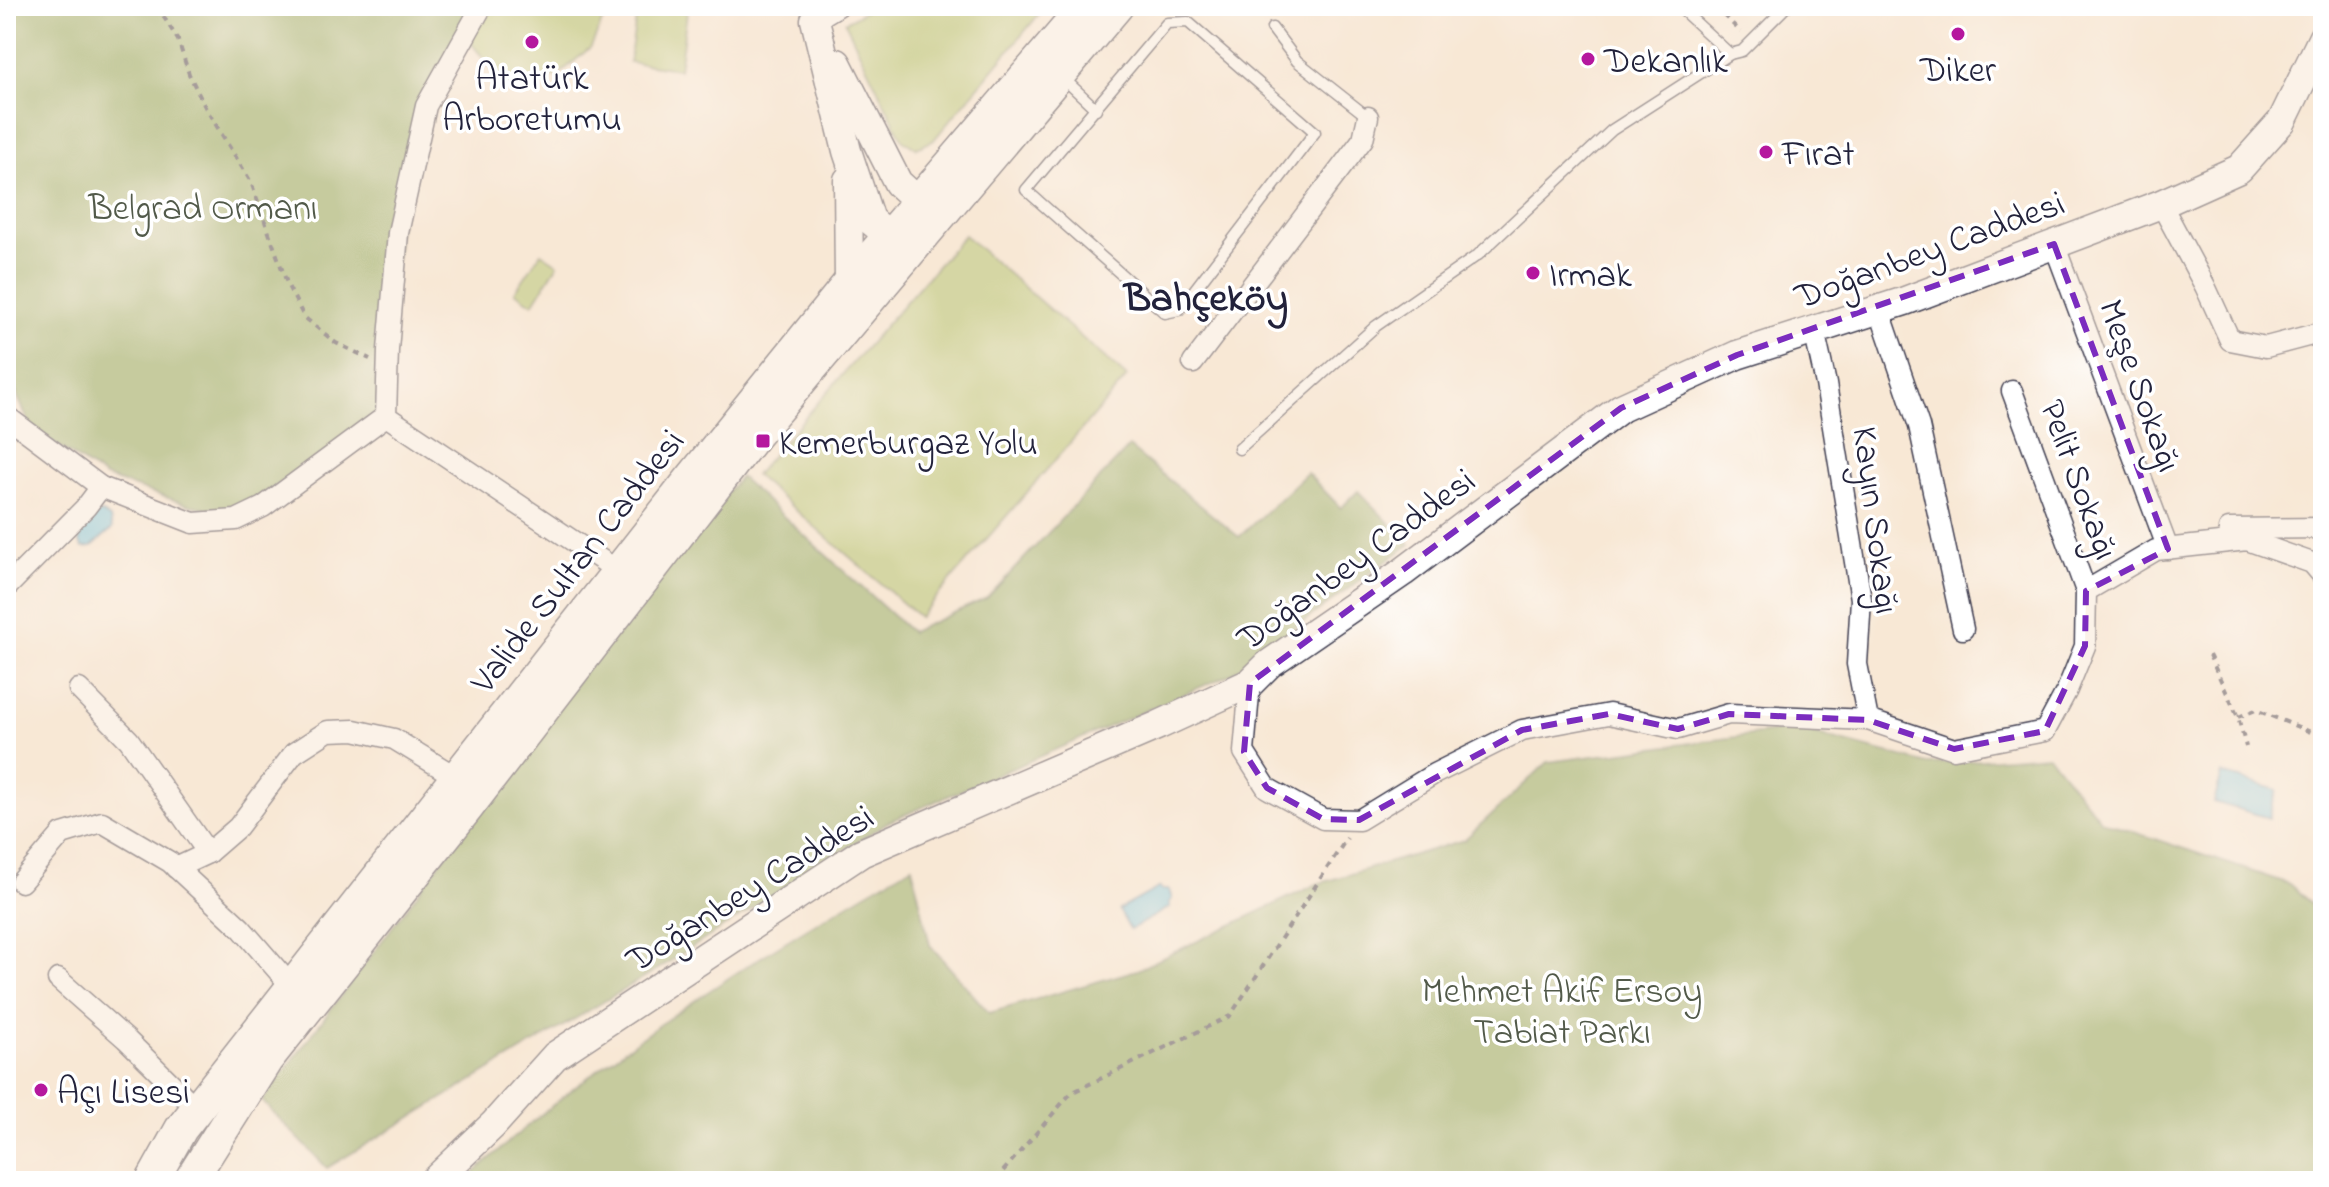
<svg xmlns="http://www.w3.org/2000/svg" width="2329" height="1187" viewBox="0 0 2329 1187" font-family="'Indie Flower',sans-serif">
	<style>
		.green { fill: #acc267; stroke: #677251; stroke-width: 2 }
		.forest { fill: #89a85c; stroke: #56654c; stroke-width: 2 }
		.water { fill: #66c2e3; stroke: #44728f; stroke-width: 2 }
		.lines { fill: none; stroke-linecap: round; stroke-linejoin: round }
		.lane-casing { stroke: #424052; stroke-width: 13 }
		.street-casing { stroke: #424052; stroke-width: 23 }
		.secondary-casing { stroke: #424052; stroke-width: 31 }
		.primary-casing { stroke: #424052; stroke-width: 35 }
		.path { stroke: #424052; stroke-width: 4; stroke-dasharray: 6 6; stroke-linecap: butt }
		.lane { stroke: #fff; stroke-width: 10 }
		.street { stroke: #fff; stroke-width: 20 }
		.secondary { stroke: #fff; stroke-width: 28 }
		.primary { stroke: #fff; stroke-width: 32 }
		.marked { fill: none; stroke: #7b2cbf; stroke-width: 6; stroke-dasharray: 16 10; stroke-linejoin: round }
		.poi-dot { fill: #b5179e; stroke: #fff; stroke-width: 3 }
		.labels { text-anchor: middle; stroke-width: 7; stroke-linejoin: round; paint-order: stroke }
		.poi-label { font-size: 36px; fill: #22223b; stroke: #fff; text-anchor: start }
		.park-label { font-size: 36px; fill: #525a4a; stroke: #fff }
		.street-label { font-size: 36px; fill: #22223b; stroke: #fff }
		.quarter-label { font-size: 40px; font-weight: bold; fill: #22223b; stroke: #fff }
	</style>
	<rect width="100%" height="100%" fill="#fff"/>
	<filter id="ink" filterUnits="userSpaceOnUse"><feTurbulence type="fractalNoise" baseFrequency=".0125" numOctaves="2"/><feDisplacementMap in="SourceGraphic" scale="16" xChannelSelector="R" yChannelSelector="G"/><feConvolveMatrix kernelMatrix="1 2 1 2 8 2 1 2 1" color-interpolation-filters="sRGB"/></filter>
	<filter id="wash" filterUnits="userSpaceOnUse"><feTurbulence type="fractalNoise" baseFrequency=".006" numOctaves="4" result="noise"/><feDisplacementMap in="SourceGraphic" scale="32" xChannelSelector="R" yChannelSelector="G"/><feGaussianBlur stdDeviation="1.8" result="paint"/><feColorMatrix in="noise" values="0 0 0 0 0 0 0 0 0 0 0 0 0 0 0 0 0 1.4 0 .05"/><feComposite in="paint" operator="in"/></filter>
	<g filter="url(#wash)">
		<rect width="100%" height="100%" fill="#f8e8d5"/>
		<g class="green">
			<polygon points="475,6 609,6 591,47 557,76 507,87 461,31"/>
			<polygon points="638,6 688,6 679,69 629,62"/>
			<polygon points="874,6 1046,6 933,141 917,148 903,141 845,22"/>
			<polygon points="964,235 1127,377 919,617 755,475"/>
			<polygon points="541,253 558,264 533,304 515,292"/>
		</g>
		<g class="forest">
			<polygon points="6,6 475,6 426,106 398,233 386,416 234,513 189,505 105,477 31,428 6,369"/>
			<polygon points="1129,447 1239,537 1307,473 1341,508 1358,491 1410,544 1231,674 888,822 663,966 327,1168 262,1101 646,588 740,477 911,632 987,598"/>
			<path d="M1796,729L1928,764L2048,755L2101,821L2289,884L2323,914V1181H465C598,1057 754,957 912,866L930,945L989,1013L1137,970L1317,884L1464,840L1548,762Z"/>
		</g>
		<g class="water">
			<path d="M102,513L110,518L112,529L91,547L83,548C73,534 87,515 102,513Z"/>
			<polygon points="2222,774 2277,790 2269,818 2214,802"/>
			<polygon points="1160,887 1162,890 1169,890 1172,899 1169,903 1170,907 1130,930 1119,910"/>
		</g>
	</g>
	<g filter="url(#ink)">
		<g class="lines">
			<g class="lane-casing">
				<g id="lane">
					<polyline points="1678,6 1730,54 1742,51 1787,6"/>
					<polygon points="1188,22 1315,132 1179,310 1165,313 1026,190 1167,23"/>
					<polyline points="1272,28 1297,61 1368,117"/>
					<polyline points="1061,76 1096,109"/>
					<polyline points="1239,449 1376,326 1478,255 1612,130 1730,54"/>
				</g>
			</g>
			<g class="street-casing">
				<g id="street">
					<polyline points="482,6 426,106 398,233 388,350 386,416 618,571"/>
					<polyline points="815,20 838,6"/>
					<polyline points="2161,204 2205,286 2230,340 2266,347 2323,332"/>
					<polyline points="2054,244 2168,549"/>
					<polyline points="1879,309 1919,426 1963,629"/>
					<polyline points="1814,330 1826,384 1861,599 1857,664 1868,720"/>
					<polyline points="1193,363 1363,139 1368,117"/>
					<polyline points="2012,391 2086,591"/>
					<polyline points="6,416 101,487"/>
					<polyline points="2229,529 2323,528"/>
					<polyline points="6,588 86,507 101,487 193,523 236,520 263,507 386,416"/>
					<polyline points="1250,683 1244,752 1267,788 1323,819 1359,820 1434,774 1522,730 1609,714 1678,729 1729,714 1868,720 1954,749 2045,731 2067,690 2085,646 2086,591 2156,550 2247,540 2312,563 2323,576"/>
					<polyline points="79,689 129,740 208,853"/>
					<polyline points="176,868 208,853 238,827 294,753 328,731 354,730 394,739 456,777"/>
					<polyline points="21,882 62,834 102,822 170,862 241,928 292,987"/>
					<polyline points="58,979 126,1039 197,1109"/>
				</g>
			</g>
			<g class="secondary-casing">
				<g id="secondary">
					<polyline points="815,20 847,151 870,220 889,236 911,240"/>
					<polyline points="837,63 898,183 919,202"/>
					<polyline points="848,180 849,283"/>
					<polyline points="434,1181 493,1125 555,1056 861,853 1159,725 1250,683 1269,664 1403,572 1621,408 1737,355 1905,301 2161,204 2239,169 2282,121 2323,37"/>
				</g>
			</g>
			<g class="primary-casing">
				<g id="primary">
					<polyline points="152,1181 181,1129 686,485 849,283 1086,6"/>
					<polyline points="190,1181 267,1059 467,808 754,436 1117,6"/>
				</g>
			</g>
			<g class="path">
				<polyline points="157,6 178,40 189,74 205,107 251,182 288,286 304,317 336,343 370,359"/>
				<polyline points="1707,14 1714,6 1741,32"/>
				<polyline points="2209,655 2238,717 2246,747"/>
				<polyline points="2238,717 2256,710 2323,737"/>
				<polyline points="999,1181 998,1177 1071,1093 1230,1016 1347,838"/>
			</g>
			<use href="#lane" class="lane"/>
			<use href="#street" class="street"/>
			<use href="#secondary" class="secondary"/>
			<use href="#primary" class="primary"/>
		</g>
	</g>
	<path d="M0 0H2329V1187H0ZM2054,244L2168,549L2086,591L2085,646L2045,731L1954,749L1868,720L1729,714L1678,729L1609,714L1522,730L1359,820L1323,819L1267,788L1244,752L1250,683L1621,408L1737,355Z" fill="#f8e8d5" fill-opacity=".55" fill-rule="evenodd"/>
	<path class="marked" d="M2054,244L2168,549L2086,591L2085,646L2045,731L1954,749L1868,720L1729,714L1678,729L1609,714L1522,730L1359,820L1323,819L1267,788L1244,752L1250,683L1621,408L1737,355Z"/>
	<g class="poi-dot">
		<circle cx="1958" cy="34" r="8"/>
		<circle cx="532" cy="42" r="8"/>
		<circle cx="1588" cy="59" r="8"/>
		<circle cx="1766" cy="152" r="8"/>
		<circle cx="1533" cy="273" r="8"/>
		<rect x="755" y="433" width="16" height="16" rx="4"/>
		<circle cx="41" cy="1090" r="8"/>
	</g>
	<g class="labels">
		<g class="poi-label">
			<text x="1604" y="72">Dekanlık</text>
			<text x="1958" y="81" text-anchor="middle">Diker</text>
			<text x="532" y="89" text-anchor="middle">Atatürk<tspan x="532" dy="41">Arboretumu</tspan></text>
			<text x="1782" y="165">Fırat</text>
			<text x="1549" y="286">Irmak</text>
			<text x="779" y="454">Kemerburgaz Yolu</text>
			<text x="57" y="1103">Açı Lisesi</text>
		</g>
		<g class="park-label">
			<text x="203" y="219">Belgrad Ormanı</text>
			<text x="1562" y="1002">Mehmet Akif Ersoy<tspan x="1562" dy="41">Tabiat Parkı</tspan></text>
		</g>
		<g class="street-label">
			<text transform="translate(1929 248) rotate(-20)" y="13">Doğanbey Caddesi</text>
			<text transform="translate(2142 385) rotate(70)" y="13">Meşe Sokağı</text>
			<text transform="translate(2081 479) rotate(70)" y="13">Pelit Sokağı</text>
			<text transform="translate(1878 520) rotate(83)" y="13">Kayın Sokağı</text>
			<text transform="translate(1355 558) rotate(-36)" y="13">Doğanbey Caddesi</text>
			<text transform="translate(576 560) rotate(-52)" y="13">Valide Sultan Caddesi</text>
			<text transform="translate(749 887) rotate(-32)" y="13">Doğanbey Caddesi</text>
		</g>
		<g class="quarter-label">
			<text x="1206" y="310">Bahçeköy</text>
		</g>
	</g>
	<rect width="2329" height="1187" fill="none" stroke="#fff" stroke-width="32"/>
</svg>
